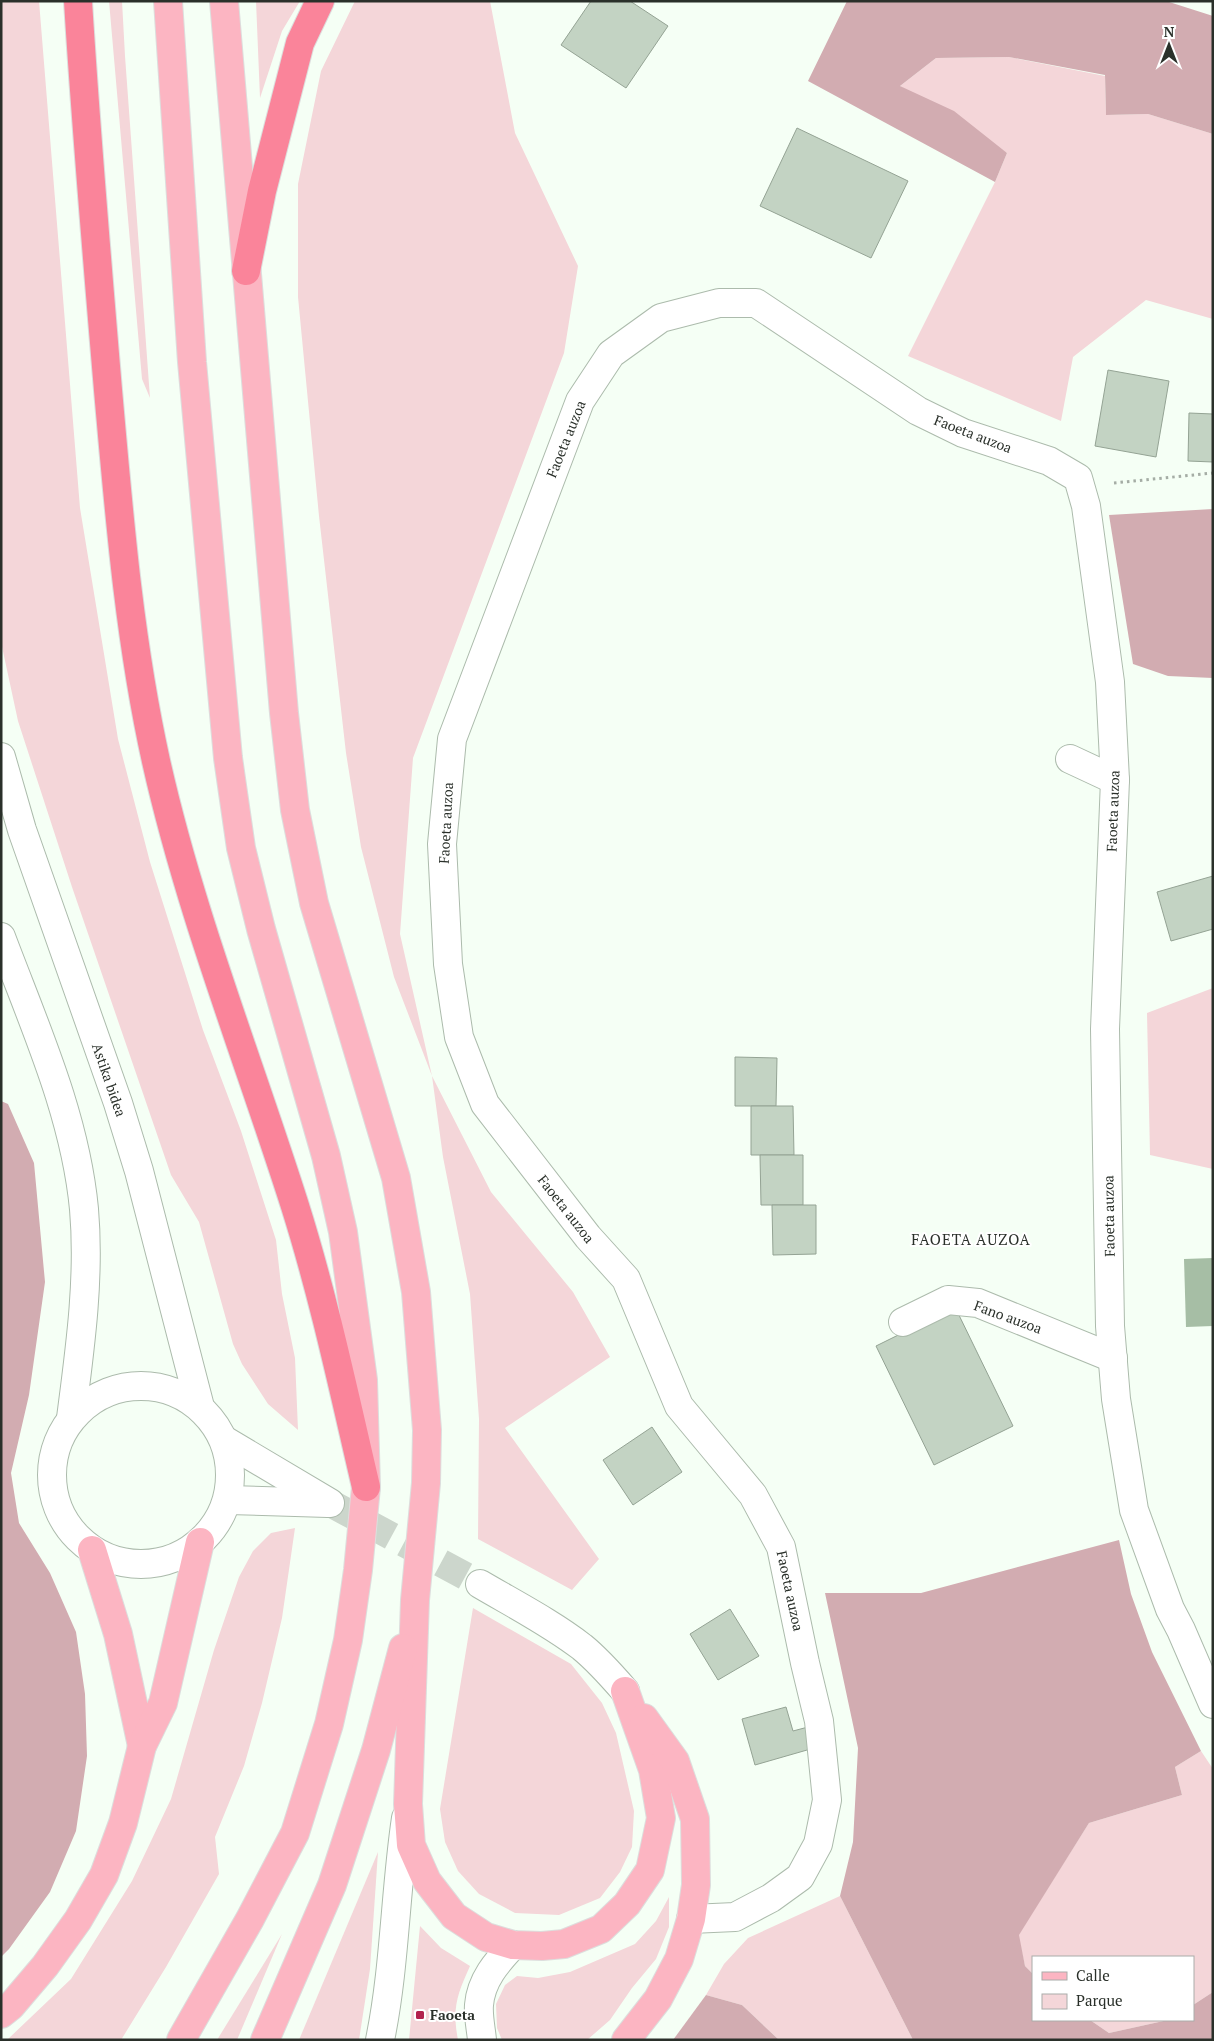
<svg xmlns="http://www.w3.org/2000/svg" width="1214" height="2041" viewBox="0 0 1214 2041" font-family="'PT Serif',serif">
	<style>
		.green { fill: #f4d6d9 }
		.forest { fill: #d2acb1 }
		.water { fill: #a6bea5 }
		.building { fill: #c3d3c3; stroke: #94a394 }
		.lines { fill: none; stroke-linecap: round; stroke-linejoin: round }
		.minor-tunnel { stroke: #ccd6cc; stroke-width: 28; stroke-dasharray: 28 14; stroke-linecap: butt }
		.minor-casing { stroke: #acbbac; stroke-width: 30 }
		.major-casing { stroke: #dddedd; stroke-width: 30 }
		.highway-casing { stroke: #dddedd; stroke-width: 30 }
		.path { stroke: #a5ada5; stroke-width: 3; stroke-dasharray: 2.5 4; stroke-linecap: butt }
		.minor { stroke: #fff; stroke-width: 28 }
		.major { stroke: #fcb5c2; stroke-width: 28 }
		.highway { stroke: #fa849a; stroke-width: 28 }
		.poi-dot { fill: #b3224e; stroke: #fff; stroke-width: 2 }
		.labels { text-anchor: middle; stroke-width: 4; stroke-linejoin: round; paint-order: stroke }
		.street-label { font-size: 14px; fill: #2a302a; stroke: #fff }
		.poi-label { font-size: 14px; font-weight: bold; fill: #2a302a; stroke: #fff; text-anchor: start }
		.neighbourhood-label { font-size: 15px; letter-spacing: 1px; fill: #2a302a; stroke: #fff }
	</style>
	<rect width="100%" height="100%" fill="#f5fff5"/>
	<g class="green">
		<polygon points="1,1 39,1 80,508 118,739 150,862 203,1030 241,1131 276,1240 282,1294 295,1358 298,1430 268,1404 242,1364 233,1344 199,1222 171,1175 72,887 18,721 1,642"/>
		<polygon points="109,1 122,1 125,56 150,398 142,379"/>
		<polygon points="256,1 300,1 282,31 260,98"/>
		<polygon points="355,1 490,1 515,133 578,266 564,353 413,758 400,934 432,1076 491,1192 573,1292 610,1357 505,1428 599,1559 572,1590 478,1539 479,1419 470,1294 443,1157 432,1076 394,977 361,847 346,753 319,516 298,297 298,184 321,71"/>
		<polygon points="1009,57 1105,76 1106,115 1148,114 1213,134 1213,319 1146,300 1073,357 1061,421 908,356 995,182 1007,153 900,86 936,58"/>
		<polygon points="1213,988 1213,1169 1150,1155 1147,1013"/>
		<polygon points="295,1528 282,1618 262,1703 244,1766 215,1837 219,1874 166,1967 121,2040 7,2040 71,1979 132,1881 171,1799 214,1650 239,1577 253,1551 271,1533"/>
		<polygon points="473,1608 571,1664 602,1703 616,1733 634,1811 632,1847 620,1872 600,1898 559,1915 515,1913 479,1894 458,1871 445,1842 440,1809"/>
		<polygon points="1201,1751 1213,1769 1213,1992 1193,2005 1193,1957 1033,1957 1033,1974 1025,1966 1018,1935 1089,1823 1182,1795 1175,1767"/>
		<polygon points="378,1852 370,1969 359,2040 299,2040"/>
		<polygon points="840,1896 913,2040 779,2040 742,2005 706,1995 724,1964 748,1938"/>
		<polygon points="669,1897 669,1927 656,1959 632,1988 610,2020 587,2040 502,2040 497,2028 496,2004 505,1985 517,1976 538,1978 570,1972 635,1944 656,1921"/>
		<path d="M420,1926L441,1948L470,1966C457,1995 452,2008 458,2040H409Z"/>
		<polygon points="282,1934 237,2040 217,2040"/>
		<polygon points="1090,2020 1168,2020 1109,2033"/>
	</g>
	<g class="forest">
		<polygon points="847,1 1166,1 1213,16 1213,134 1148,114 1106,115 1105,75 1009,57 936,58 900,86 954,111 1007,153 995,182 808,81"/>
		<polygon points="1213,509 1213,678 1168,676 1133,664 1109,515"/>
		<polygon points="1,1101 8,1104 34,1163 45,1282 29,1395 11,1473 19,1523 50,1573 76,1632 85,1694 87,1756 76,1831 50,1892 9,1949 1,1957"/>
		<polygon points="1119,1540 1131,1594 1152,1652 1201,1751 1175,1767 1182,1795 1089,1823 1019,1935 1025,1966 1033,1974 1033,2020 1090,2020 1109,2033 1168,2020 1193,2020 1193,2005 1213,1992 1213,2040 913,2040 840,1896 853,1842 858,1748 825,1593 921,1593"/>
		<polygon points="706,1995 742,2005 779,2040 673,2040"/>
	</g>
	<polygon class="water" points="1213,1258 1213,1326 1186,1327 1184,1259"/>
	<g class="building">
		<polygon points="591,1 630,1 668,26 626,88 561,45"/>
		<polygon points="797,128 908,181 871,258 760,206"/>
		<polygon points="1108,370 1169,381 1156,457 1095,446"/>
		<polygon points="1189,413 1213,414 1213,462 1188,461"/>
		<polygon points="1213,876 1213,929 1171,941 1157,892"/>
		<polygon points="735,1057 777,1058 776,1106 735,1106"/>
		<polygon points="751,1106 793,1106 794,1155 751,1155"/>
		<polygon points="760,1155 803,1155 803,1205 761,1205"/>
		<polygon points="772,1205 816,1205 816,1254 773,1255"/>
		<polygon points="955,1307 1013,1426 934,1465 876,1346"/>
		<polygon points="652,1427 682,1472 633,1505 603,1460"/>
		<polygon points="730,1609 759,1656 718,1680 690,1634"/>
		<polygon points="786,1707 793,1731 808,1727 814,1748 755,1765 742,1719"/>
	</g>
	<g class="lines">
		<polyline class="minor-tunnel" points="330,1503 480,1584"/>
		<g class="minor-casing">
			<g id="minor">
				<polyline points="1,757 22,830 118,1103 139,1171 200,1407"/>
				<polyline points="1070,759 1115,780"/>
				<path d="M1,937C34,1025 75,1114 84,1209C90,1278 80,1349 71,1418"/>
				<polyline points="903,1322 948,1300 978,1303 1113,1358"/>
				<circle cx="141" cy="1475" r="89"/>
				<polyline points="224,1440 330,1503"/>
				<polyline points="228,1500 328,1503"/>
				<path d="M480,1584C514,1604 551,1623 582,1647C598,1660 612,1676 625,1691"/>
				<polyline points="691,1919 735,1917 771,1898 800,1877 818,1844 827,1800 819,1721 805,1663 781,1547 753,1495 679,1406 626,1279 588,1237 485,1104 459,1037 448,964 442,844 452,739 580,401 611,354 661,318 719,303 756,303 918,411 963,433 1049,461 1078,478 1086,506 1110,682 1115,780 1105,1029 1110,1326 1116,1399 1134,1510 1170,1609 1181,1630 1213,1704"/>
				<path d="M380,2040C395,1967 395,1892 406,1818"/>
				<path d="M482,2040C481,2029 478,2016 479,2005C481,1980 497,1962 513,1945"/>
			</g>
		</g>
		<g class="major-casing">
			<g id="major">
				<polyline points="168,1 192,362 228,758 241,848 261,929 326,1156 343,1232 363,1380 366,1487 358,1570 348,1640 329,1724 295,1833 250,1919 181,2040"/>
				<polyline points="224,1 284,713 295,810 314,903 396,1178 416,1292 427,1430 426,1483 415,1600 408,1804 411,1845 427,1881 454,1916 486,1937 513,1945 542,1946 564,1944 601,1929 627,1904 650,1870 661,1818 653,1770 625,1691"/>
				<polyline points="92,1550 118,1634 142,1746"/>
				<polyline points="1,2014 11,2006 45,1966 78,1920 104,1875 123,1823 142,1746 163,1703 200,1542"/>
				<polyline points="265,2040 332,1885 376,1750 403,1648"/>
				<polyline points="626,2040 658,1999 679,1959 691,1919 696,1885 695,1819 675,1761 644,1718"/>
			</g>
		</g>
		<g class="highway-casing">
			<g id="highway">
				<path d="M78,1C86,131 97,260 108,390C119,514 129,639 156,761C190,913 248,1058 295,1206C324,1298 344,1393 366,1487"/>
				<polyline points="246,271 262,191 300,43 320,1"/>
			</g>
		</g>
		<polyline class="path" points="1114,483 1213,473"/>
		<use href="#minor" class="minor"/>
		<use href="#major" class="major"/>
		<use href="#highway" class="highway"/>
	</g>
	<rect class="poi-dot" x="415" y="2010" width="10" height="10" rx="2.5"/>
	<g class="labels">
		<g class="street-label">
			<text transform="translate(973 434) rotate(21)" y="5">Faoeta auzoa</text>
			<text transform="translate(566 439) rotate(-68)" y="5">Faoeta auzoa</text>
			<text transform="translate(1113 811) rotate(-88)" y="5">Faoeta auzoa</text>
			<text transform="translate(446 823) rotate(-87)" y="5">Faoeta auzoa</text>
			<text transform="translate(109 1080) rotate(71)" y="5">Astika bidea</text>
			<text transform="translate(566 1209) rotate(52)" y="5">Faoeta auzoa</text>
			<text transform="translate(1109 1216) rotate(-91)" y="5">Faoeta auzoa</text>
			<text transform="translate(1008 1317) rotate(20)" y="5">Fano auzoa</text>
			<text transform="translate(790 1591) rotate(78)" y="5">Faoeta auzoa</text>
		</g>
		<g class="poi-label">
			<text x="430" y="2020">Faoeta</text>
		</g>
		<g class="neighbourhood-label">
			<text x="971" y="1245">FAOETA AUZOA</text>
		</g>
	</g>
	<rect width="1214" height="2041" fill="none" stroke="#2a302a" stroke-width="5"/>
	<rect x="1032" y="1956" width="162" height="65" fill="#ffffff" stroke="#aaacaa"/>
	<rect x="1042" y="1972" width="25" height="8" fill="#fcb5c2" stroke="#aaacaa"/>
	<text x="1076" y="1981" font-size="15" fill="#2a302a">Calle</text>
	<rect x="1042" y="1994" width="25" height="15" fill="#f4d6d9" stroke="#aaacaa"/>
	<text x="1076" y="2006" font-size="15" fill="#2a302a">Parque</text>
	<g transform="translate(1169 45)" stroke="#ffffff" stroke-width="4" paint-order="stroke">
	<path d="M0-4L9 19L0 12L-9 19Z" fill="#2a302a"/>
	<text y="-8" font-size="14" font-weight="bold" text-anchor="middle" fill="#2a302a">N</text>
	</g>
</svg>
